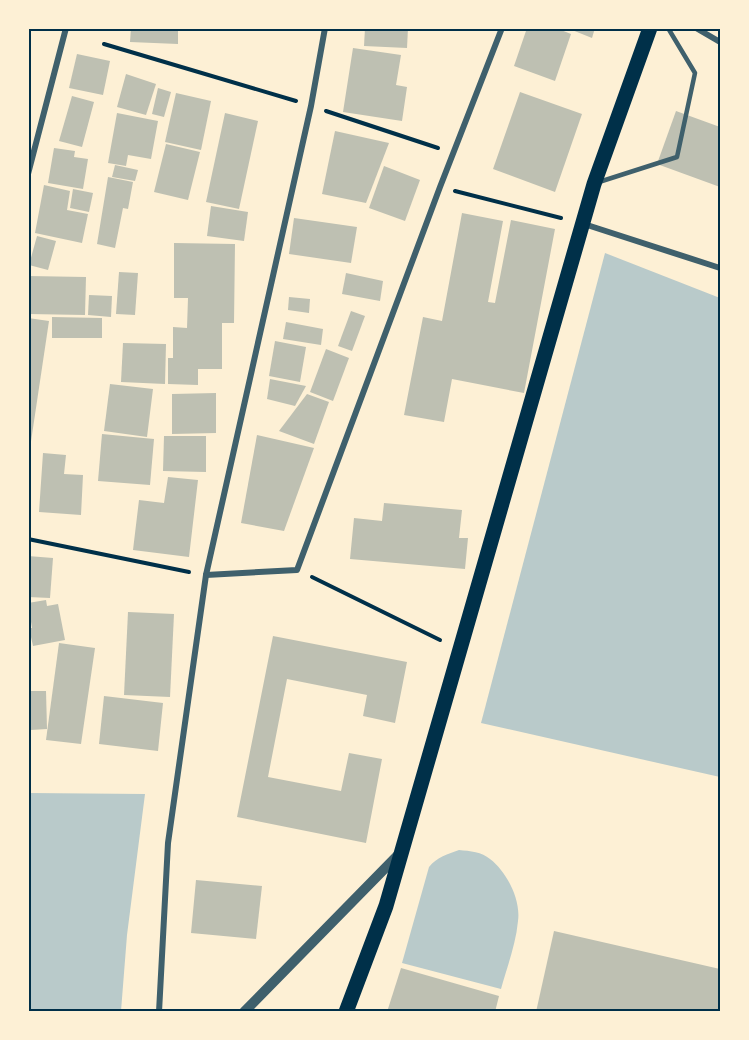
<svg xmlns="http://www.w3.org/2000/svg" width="749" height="1040" viewBox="0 0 749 1040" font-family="'Exo 2',sans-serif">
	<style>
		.green { fill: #b9caca }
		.building { fill: #bec0b2 }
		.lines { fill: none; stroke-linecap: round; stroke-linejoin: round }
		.path { stroke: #003049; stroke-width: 4 }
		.service { stroke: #3f606c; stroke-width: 4.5 }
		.minor { stroke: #3f606c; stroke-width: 6 }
		.tertiary { stroke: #3f606c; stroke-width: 10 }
		.primary { stroke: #003049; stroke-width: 15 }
		.neatline { fill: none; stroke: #003049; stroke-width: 2 }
	</style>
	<rect width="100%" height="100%" fill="#fdf0d5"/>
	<g class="green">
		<polygon points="605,253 720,298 720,777 481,723"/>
		<polygon points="29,793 145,794 127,935 121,1011 29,1011"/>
		<path d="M459,850C470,851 482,852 490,859C507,872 521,900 518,921C516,944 507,967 501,989L402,963L429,867C437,857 448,854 459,850Z"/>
	</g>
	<g class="building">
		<polygon points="131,28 178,28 178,44 130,42"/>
		<polygon points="365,28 408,28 407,48 364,46"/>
		<polygon points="527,28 556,28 571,34 555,81 514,66"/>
		<polygon points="567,28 595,28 592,38"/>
		<polygon points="353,48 401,55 396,85 407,87 402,121 343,112"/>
		<polygon points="77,54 110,61 103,95 69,88"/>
		<polygon points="126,74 156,84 146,115 117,107"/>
		<polygon points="158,88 171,92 164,117 152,114"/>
		<polygon points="520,92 582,114 555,192 493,169"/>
		<polygon points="176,93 211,101 201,150 165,142"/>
		<polygon points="72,96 94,102 82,147 59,141"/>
		<polygon points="676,111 720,127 720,187 657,164"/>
		<polygon points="117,113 158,121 151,159 128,155 126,166 108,163"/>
		<polygon points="225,113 258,121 239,209 206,202"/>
		<polygon points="335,131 389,143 366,203 322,194"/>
		<polygon points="166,144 200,152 188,200 154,192"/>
		<polygon points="54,148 75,151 74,157 88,159 83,189 48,183"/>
		<polygon points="115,165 138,170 135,181 112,177"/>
		<polygon points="384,166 420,180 405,221 369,208"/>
		<polygon points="108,177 133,182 128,209 123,208 115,248 97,244"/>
		<polygon points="44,185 70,191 67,210 88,214 82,243 35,233"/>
		<polygon points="73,189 93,193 89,212 70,208"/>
		<polygon points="211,206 248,212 244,241 207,236"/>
		<polygon points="462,213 503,221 488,302 495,303 511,220 555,229 524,393 452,379 444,422 404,415 423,317 442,321"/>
		<polygon points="294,218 357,227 351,263 289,254"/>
		<polygon points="37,236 56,241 48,270 29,265"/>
		<polygon points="174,243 235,244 234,323 222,323 222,369 198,369 198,385 168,384 168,358 173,358 173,327 187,328 188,298 174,298"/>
		<polygon points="119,272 138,273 135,315 116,314"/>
		<polygon points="346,273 383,281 380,301 342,294"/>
		<polygon points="28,276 86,277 85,315 28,314"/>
		<polygon points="89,295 112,296 111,317 88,315"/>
		<polygon points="289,297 310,299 309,313 288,310"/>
		<polygon points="351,311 365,316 352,351 338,346"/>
		<polygon points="52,317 102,318 102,338 52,338"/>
		<polygon points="28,318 49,321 30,448 28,447"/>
		<polygon points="286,322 323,329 321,345 283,339"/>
		<polygon points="275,341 306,347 300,382 269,376"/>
		<polygon points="123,343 166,344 165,384 121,382"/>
		<polygon points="326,349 349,358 333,401 310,392"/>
		<polygon points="270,379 306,386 295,406 267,399"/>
		<polygon points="110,384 153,389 147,437 104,431"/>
		<polygon points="216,393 216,433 172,434 172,394"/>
		<polygon points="307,394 329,402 314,444 279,431"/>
		<polygon points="102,434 154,439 150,485 98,481"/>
		<polygon points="257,435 314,448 284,531 241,523"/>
		<polygon points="164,436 206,436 206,472 163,471"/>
		<polygon points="43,453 66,455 64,474 83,475 81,515 39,512"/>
		<polygon points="168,477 198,480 189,557 133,550 139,500 164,503"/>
		<polygon points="384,503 462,510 459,538 468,538 465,569 350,559 354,518 382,521"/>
		<polygon points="28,556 53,558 50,598 28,597"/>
		<polygon points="46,600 47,606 58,604 65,640 33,646 29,628 32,628 28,603"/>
		<polygon points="128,612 174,614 170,697 124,695"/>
		<polygon points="273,636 407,662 395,723 363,716 367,695 287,679 268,777 341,791 349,753 382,759 366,843 237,817"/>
		<polygon points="59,643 95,648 81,744 46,740"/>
		<polygon points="30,691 46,691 47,729 31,730"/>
		<polygon points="104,696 163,703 158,751 99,744"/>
		<polygon points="196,880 262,886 256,939 191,933"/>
		<polygon points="554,931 720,969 720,1012 536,1012"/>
		<polygon points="401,968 499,996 495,1012 387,1012"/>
	</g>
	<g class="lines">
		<g class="path">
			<polyline points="104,44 296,101"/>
			<polyline points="326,111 438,148"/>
			<polyline points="455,191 561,218"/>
			<polyline points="28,539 189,572"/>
			<polyline points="312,577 440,640"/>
		</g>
		<polyline class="service" points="599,182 677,157 695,73 668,28"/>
		<g class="minor">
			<polyline points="696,28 720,42"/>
			<polyline points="28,174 66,28"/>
			<polyline points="584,224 720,268"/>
			<polyline points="206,575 297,570 440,187 502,28"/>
			<polyline points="159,1012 168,843 206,575 311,106 325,28"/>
		</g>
		<polyline class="tertiary" points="244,1012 400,853"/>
		<polyline class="primary" points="346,1012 386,906 594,184 650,28"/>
	</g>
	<rect width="749" height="1040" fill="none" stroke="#fdf0d5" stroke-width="60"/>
	<rect x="30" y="30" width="689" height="980" class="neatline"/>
</svg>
